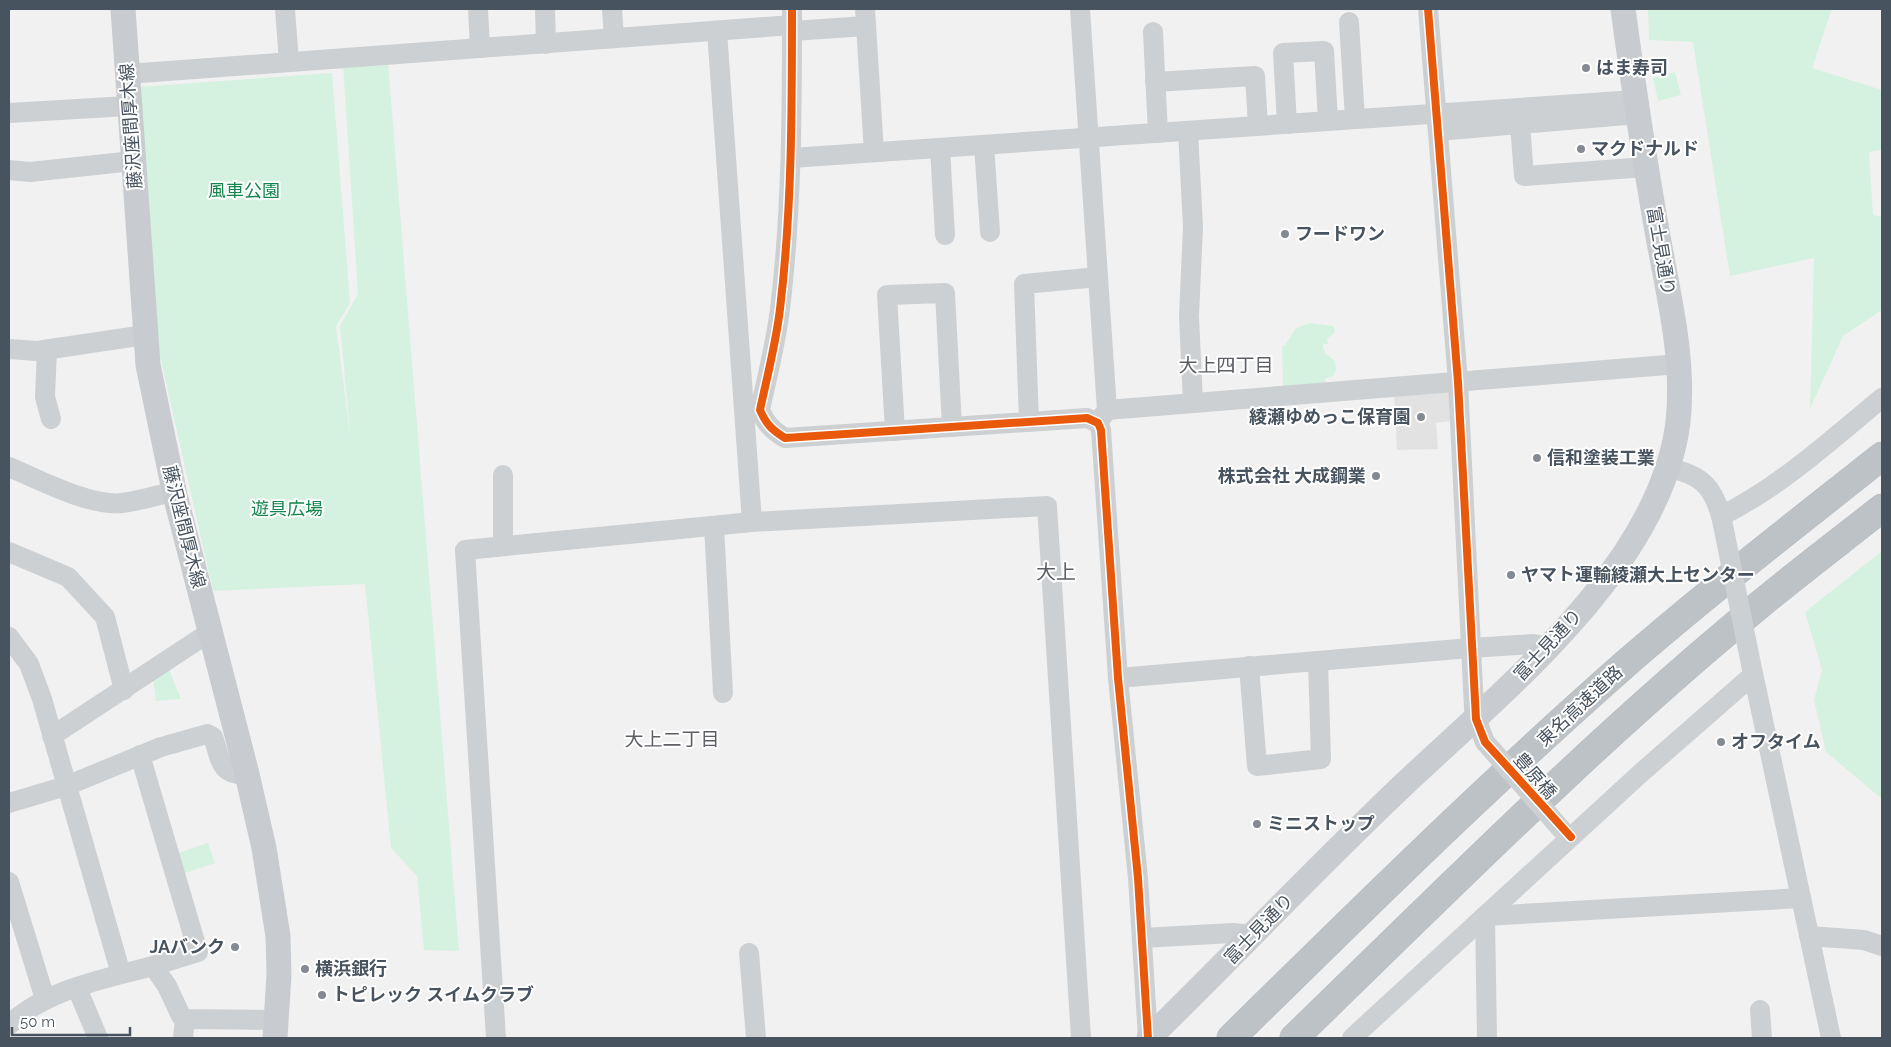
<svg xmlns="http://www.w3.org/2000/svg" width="1891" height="1047" viewBox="0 0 1891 1047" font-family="Raleway,'Noto Sans JP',sans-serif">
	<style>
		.education { fill: #e3e2e3 }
		.green { fill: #d5f2e0 }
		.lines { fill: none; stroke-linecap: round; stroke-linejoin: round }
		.highway-casing { stroke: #b6bbc1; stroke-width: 29 }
		.minor { stroke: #cdd0d2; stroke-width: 20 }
		.major { stroke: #c8ccd0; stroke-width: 25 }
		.highway { stroke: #bdc2c7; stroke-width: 28 }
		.minor-bridge { stroke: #cdd0d2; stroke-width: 20 }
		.cycleway-casing { stroke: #fff; stroke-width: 11 }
		.cycleway { stroke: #e8590c; stroke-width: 8 }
		.poi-dot { fill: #838a92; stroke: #fff; stroke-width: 2 }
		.labels { text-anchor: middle; stroke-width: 4; stroke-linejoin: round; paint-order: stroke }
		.poi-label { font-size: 18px; font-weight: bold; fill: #47535f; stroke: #fff; text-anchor: start }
		.street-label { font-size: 18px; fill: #47535f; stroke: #fff }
		.park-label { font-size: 18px; fill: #12864d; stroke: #fff }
		.neighbourhood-label { font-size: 19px; fill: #5c6066; stroke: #fff }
		.quarter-label { font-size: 20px; fill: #5c6066; stroke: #fff }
	</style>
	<rect width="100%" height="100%" fill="#f2f1f1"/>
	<polygon class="education" points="1450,389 1451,421 1436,423 1438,449 1397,450 1394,393"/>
	<g class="green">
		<polygon points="1648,9 1832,9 1812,68 1882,90 1882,150 1869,152 1873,215 1882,217 1882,310 1843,336 1810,409 1814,258 1730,276 1693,42 1649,40"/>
		<polygon points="388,62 459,951 424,950 417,876 391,848 365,584 213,591 159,352 137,87 332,73 350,303 336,326 351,441 340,326 358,294 343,65"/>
		<polygon points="1675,72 1681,95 1658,101 1653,78"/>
		<path d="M1310,323L1334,326L1335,332L1327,339L1328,344H1323C1322,353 1330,356 1335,362L1336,369L1333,376L1325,379V383L1283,387L1282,346L1285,345L1296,328Z"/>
		<polygon points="1882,551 1882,799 1826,752 1814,700 1822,670 1805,612"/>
		<polygon points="169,669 181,699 156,701 153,679"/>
		<polygon points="208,843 215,863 185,873 178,853"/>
	</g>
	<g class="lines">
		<g class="highway-casing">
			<g id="highway">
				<path d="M1231,1038C1359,912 1488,785 1623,666C1707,593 1795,525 1882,456"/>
				<path d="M1294,1038C1447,890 1598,737 1763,602C1802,570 1843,539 1882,508"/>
			</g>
		</g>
		<g class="minor">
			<polyline points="285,9 289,62"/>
			<polyline points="478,9 480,48"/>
			<polyline points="545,9 546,44"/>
			<polyline points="612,9 614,38"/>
			<path d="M792,9C792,109 792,209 780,309C776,343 767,377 760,410C766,424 772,430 785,438L1087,418L1098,423L1101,430L1118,678L1138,878L1148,1038"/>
			<polyline points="865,9 874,152"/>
			<polyline points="1428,9 1458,382 1474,708 1476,719 1485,742"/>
			<polyline points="1349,22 1355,119"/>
			<polyline points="793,31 866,26"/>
			<polyline points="1153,32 1158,133"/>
			<polyline points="127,74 793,25"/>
			<polyline points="1155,82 1255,76 1258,126"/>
			<polyline points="9,113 128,106"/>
			<polyline points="1287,124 1283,53 1324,51 1328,121"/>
			<polyline points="1520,124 1524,176 1646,167"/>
			<polyline points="1188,131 1193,227 1189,316 1193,403"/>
			<polyline points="1438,131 1638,114"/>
			<polyline points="984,145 990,232"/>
			<polyline points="940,148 945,235"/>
			<polyline points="791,158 1635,100"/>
			<polyline points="9,170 30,172 133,161"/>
			<polyline points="1098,277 1107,410 1099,421"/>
			<polyline points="9,349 37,351 145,335"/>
			<polyline points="47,350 45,397 51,419"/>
			<polyline points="1107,410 1679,364"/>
			<polyline points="1029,422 1024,284 1098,277 1080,9"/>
			<polyline points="895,431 887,295 945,293 952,427"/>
			<path d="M9,467C37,479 91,507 122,503C140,501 158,495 175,491"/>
			<path d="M1668,468C1701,474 1714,487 1722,520"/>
			<polyline points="503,475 503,546"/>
			<path d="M1721,516C1780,487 1831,440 1882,398"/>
			<polyline points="752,522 1047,506 1081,1038"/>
			<polyline points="714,526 723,693"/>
			<polyline points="9,552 68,577 105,617 124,690"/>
			<polyline points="9,637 29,664 42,699 121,974"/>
			<polyline points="1751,664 1831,1038"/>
			<polyline points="1249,666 1257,766 1321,759 1318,661"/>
			<polyline points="1118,678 1470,648 1534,644 1546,647"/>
			<polyline points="52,736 210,632"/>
			<polyline points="140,755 198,952 153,966"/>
			<path d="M9,803L66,786L161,747L207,734L213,737C221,759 219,776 247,774"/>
			<polyline points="9,882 45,999"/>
			<polyline points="1485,916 1801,898"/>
			<polyline points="1485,916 1487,1038"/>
			<polyline points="1809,936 1864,940 1882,946"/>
			<polyline points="1142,938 1233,933 1253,935"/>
			<polyline points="749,953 756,1038"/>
			<polyline points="77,988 98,1038"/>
			<polyline points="1760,1010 1762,1038"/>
			<path d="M9,1025C47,989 104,979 153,966L167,986L181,1016L185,1019L276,1020"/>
			<polyline points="183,1038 185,1019"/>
			<polyline points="496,1038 465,550 752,522 717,31"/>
			<polyline points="1352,1038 1642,772 1753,675"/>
		</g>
		<g class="major">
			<polyline points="123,9 148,365 175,495 247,774 264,848 278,936 279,975 275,1038"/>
			<path d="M1149,1038C1232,957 1312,872 1396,792C1497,695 1660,569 1678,422C1685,358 1668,294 1657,231C1644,157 1633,83 1623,9"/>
		</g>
		<use href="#highway" class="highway"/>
		<g class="minor-bridge">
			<polyline points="1722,520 1751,664"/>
			<polyline points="1485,742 1562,830"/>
		</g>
		<g class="cycleway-casing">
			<g id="cycleway">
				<path d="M792,9C792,109 792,209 780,309C776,343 767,377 760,410C766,424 772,430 785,438L1087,418L1098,423L1101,430L1118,678L1138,878L1148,1038"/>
				<polyline points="1428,9 1458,382 1476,719 1485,742 1571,837"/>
			</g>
		</g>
		<use href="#cycleway" class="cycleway"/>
	</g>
	<g class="poi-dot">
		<circle cx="1586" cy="68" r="5"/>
		<circle cx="1581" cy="149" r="5"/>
		<circle cx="1285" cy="234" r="5"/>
		<circle cx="1421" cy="417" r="5"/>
		<circle cx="1537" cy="458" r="5"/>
		<circle cx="1376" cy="476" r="5"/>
		<circle cx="1511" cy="575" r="5"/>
		<circle cx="1721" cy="742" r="5"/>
		<circle cx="1257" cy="824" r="5"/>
		<circle cx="235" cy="947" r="5"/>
		<circle cx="305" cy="969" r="5"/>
		<circle cx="322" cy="995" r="5"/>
	</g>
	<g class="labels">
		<g class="poi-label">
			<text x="1596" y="74">はま寿司</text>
			<text x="1591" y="155">マクドナルド</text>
			<text x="1295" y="240">フードワン</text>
			<text x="1411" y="423" text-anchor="end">綾瀬ゆめっこ保育園</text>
			<text x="1547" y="464">信和塗装工業</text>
			<text x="1366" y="482" text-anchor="end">株式会社 大成鋼業</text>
			<text x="1521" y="581">ヤマト運輸綾瀬大上センター</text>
			<text x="1731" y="748">オフタイム</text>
			<text x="1267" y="830">ミニストップ</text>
			<text x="225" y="953" text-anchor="end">JAバンク</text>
			<text x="315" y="975">横浜銀行</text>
			<text x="332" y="1001">トピレック スイムクラブ</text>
		</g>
		<g class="street-label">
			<text transform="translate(131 126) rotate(-94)" y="6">藤沢座間厚木線</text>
			<text transform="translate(1661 251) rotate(80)" y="6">富士見通り</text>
			<text transform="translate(184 527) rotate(76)" y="6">藤沢座間厚木線</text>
			<text transform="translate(1548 645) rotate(-47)" y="6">富士見通り</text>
			<text transform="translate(1580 706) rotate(-43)" y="6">東名高速道路</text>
			<text transform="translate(1535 776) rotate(49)" y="6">豊原橋</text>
			<text transform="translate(1259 929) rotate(-46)" y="6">富士見通り</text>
		</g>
		<g class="park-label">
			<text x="244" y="197">風車公園</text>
			<text x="287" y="515">遊具広場</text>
		</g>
		<g class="neighbourhood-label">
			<text x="1226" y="372">大上四丁目</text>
			<text x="672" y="746">大上二丁目</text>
		</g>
		<g class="quarter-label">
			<text x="1056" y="579">大上</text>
		</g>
	</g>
	<rect width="1891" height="1047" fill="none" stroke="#47535f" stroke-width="20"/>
	<path d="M12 1027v8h118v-8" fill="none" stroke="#47535f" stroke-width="2.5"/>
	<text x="20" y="1027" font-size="15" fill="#47535f" stroke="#ffffff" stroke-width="4" paint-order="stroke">50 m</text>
</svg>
